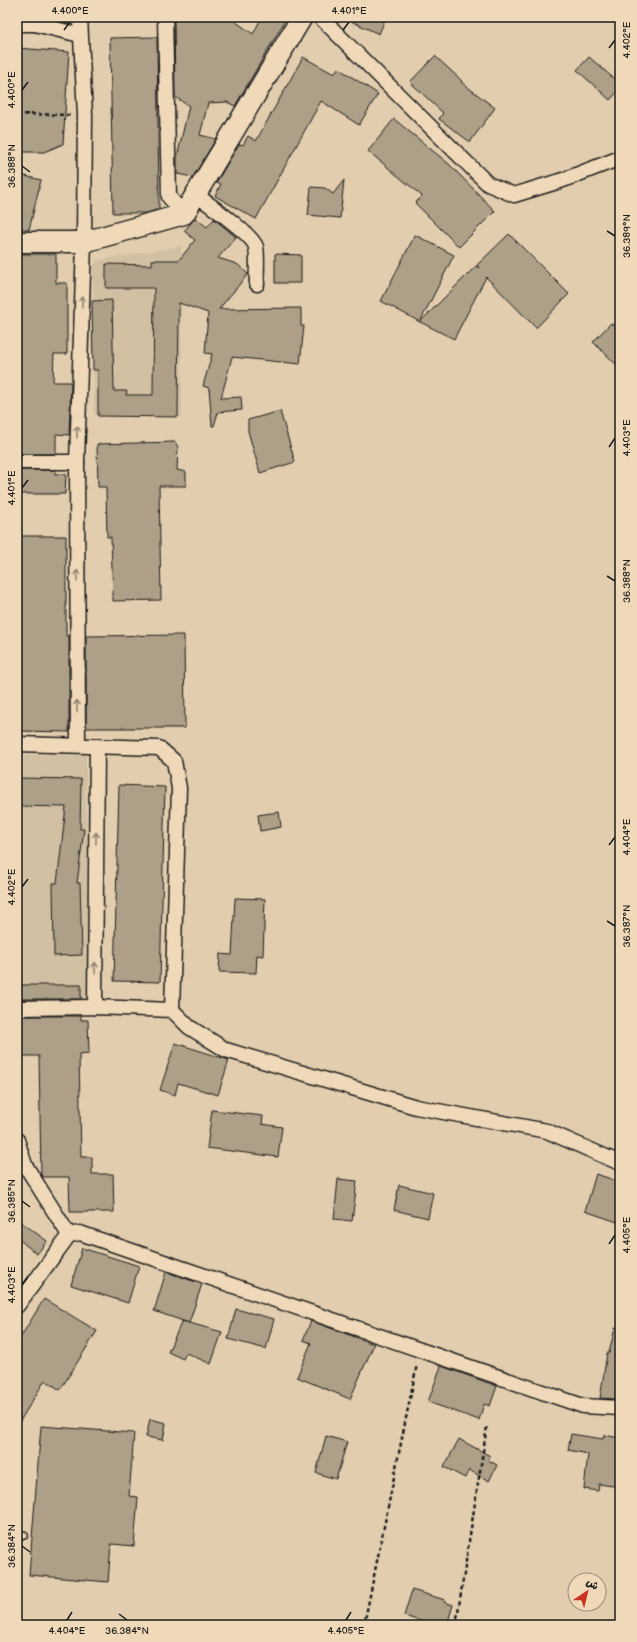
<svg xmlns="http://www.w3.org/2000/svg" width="637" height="1642" viewBox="0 0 637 1642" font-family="'Balsamiq Sans','Playpen Sans Arabic',sans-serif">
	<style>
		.built { fill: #d2c0a3 }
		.building { fill: #ae9f88; stroke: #1c1c1c }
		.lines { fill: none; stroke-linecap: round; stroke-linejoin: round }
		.lane-casing { stroke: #1c1c1c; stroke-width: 10 }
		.street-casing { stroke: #1c1c1c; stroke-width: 17 }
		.secondary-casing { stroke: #1c1c1c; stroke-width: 23 }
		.path { stroke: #1c1c1c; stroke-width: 2.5; stroke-dasharray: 4 3; stroke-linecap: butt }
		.lane { stroke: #efd9b8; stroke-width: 7 }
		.street { stroke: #efd9b8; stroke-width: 14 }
		.secondary { stroke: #efd9b8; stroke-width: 20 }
		.oneway { stroke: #908472 }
		.ticks { fill: none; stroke: #1c1c1c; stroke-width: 1.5 }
		.neatline { fill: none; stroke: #1c1c1c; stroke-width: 1.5 }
		.ticks-label { font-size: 10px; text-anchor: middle; fill: #1c1c1c }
	</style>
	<rect width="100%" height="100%" fill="#e2ceaf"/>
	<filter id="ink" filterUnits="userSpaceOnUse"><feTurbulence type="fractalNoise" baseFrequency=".025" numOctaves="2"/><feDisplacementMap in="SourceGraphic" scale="8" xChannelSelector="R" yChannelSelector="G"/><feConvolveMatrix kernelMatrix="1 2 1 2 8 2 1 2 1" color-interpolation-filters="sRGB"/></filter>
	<g filter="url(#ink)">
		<g class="built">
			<polygon points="181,246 182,417 94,415 93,265 99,260"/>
			<polygon points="86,754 88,1000 17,1002 17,755"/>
		</g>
		<g class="building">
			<polygon points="174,17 229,17 253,34 262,17 287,17 235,106 227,102 208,103 200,135 216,139 193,177 177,174 177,157 189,106 175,97"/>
			<polygon points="342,17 386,17 379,34"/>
			<polygon points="157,37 159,209 147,213 113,213 110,38"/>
			<polygon points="17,48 69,52 63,144 44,152 17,152"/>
			<polygon points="435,56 462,81 461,82 495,108 470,142 439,119 443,113 410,82"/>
			<polygon points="303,57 334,74 338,68 378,94 359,125 321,101 256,219 215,196 221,184 216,183 239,144 243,145 248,136 256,141"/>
			<polygon points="589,57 620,84 620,89 610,100 577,70"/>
			<polygon points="394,119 449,164 495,211 459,247 415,203 422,196 368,151"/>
			<polygon points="17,174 41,180 29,230 17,228"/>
			<polygon points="344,180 340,218 308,215 311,187 325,188 333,194"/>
			<polygon points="195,218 207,227 214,219 236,237 218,258 237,264 248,274 219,309 301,308 301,326 304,326 300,364 232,357 221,398 241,397 242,410 218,412 214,426 212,426 209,388 203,386 212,354 205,353 208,313 179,303 178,417 98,416 98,370 93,370 92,301 112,300 114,391 127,391 126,395 153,395 154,288 106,288 106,264 152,265 152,260 179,260 195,240 184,231"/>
			<polygon points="509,234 569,294 536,328 486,277 454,339 420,322 476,266 479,268 477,265"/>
			<polygon points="415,235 454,255 420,322 381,301"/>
			<polygon points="17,254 56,254 56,283 67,283 67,354 54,354 53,382 71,382 69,435 56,434 56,454 17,454"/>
			<polygon points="275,254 301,255 301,283 275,283"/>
			<polygon points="611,323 620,331 620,368 593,342"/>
			<polygon points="280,411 295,462 260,473 248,431 248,420"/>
			<polygon points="175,442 178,447 177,470 186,472 186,486 159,486 161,600 113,601 111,537 107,537 106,487 98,487 97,444"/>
			<polygon points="17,470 56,470 55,474 66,474 65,494 17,494"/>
			<polygon points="17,536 66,536 66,636 69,636 69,732 17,731"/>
			<polygon points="184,635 185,728 86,728 86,636"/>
			<polygon points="17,778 81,779 80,829 84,829 77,883 80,883 82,955 54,956 53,883 57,883 66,807 17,806"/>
			<polygon points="119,785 165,787 160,982 114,981"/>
			<polygon points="279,812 281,827 260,831 258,815"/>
			<polygon points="235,898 265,899 263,956 257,955 256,973 219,972 220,954 232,955"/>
			<rect x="19" y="985" width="62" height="14"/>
			<polygon points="19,1016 81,1016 81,1020 88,1020 89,1053 79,1054 81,1157 92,1157 92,1174 113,1174 114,1212 70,1212 69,1177 43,1177 41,1175 39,1056 17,1056 17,1021 20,1021"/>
			<polygon points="175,1043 229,1060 218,1095 178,1083 175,1095 160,1090"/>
			<polygon points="212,1110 263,1116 262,1124 282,1127 278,1157 207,1148"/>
			<polygon points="596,1174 620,1182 620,1223 585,1211"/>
			<polygon points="338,1179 357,1181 352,1221 334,1219"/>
			<polygon points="399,1185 433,1193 428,1218 394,1210"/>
			<polygon points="17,1219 47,1241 37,1254 17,1238"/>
			<polygon points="82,1248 139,1266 128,1303 71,1285"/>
			<polygon points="166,1272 202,1284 189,1323 154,1311"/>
			<polygon points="44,1299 97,1331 60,1390 45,1380 17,1426 17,1343"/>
			<polygon points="236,1309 274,1319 266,1349 228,1339"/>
			<polygon points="182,1321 222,1332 211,1364 186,1353 183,1359 168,1352"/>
			<polygon points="311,1321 374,1344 350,1399 297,1377 311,1343 303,1340"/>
			<polygon points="615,1328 620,1328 620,1370 616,1399 600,1398 607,1353 609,1353"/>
			<polygon points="441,1366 497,1386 490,1406 484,1404 479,1420 428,1402"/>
			<polygon points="150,1419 166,1423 163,1440 146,1437"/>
			<polygon points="41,1426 134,1433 129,1496 138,1497 134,1546 111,1544 108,1582 29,1575"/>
			<polygon points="571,1434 603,1439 604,1435 620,1438 620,1487 599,1484 598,1491 584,1489 588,1454 568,1450"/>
			<polygon points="326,1436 347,1442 336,1479 316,1473"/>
			<polygon points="459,1439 490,1456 488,1460 497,1465 489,1481 469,1470 465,1478 444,1467"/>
			<polygon points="412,1590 445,1600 444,1602 453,1605 447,1625 433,1625 404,1616"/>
		</g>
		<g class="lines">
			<g class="lane-casing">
				<polyline id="lane" points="17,1537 24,1535"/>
			</g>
			<g class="street-casing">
				<g id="street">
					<polyline points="34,17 35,24 80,35"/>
					<polyline points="165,17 169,197 184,214"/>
					<polyline points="320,17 488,184 514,195 563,180 620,158"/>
					<polyline points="17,24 35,24 53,17"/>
					<path d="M195,194C207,203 253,235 256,247C258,258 256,272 257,284"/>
					<polyline points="17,462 77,462"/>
					<polyline points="17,744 159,748 174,761 179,788 172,1010"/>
					<polyline points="78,745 77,462 84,242 85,115 80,17"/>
					<polyline points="95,1007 97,746"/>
					<polyline points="17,1008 95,1007 172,1010 189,1027 226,1050 416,1107 547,1131 620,1163"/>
					<polyline points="17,1140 25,1165 69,1235 17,1306"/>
					<polyline points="69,1235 80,1233 583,1406 620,1408"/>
				</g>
			</g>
			<g class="secondary-casing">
				<polyline id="secondary" points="17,242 84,242 184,214 302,17"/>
			</g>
			<g class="path">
				<polyline points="17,114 70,115"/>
				<polyline points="364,1625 417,1364"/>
				<polyline points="456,1625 487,1426"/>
			</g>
			<use href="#lane" class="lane"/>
			<use href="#street" class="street"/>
			<use href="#secondary" class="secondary"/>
		</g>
		<defs><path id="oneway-shaft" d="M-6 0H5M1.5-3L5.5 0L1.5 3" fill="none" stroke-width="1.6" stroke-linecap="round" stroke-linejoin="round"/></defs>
		<g class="oneway">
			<use href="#oneway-shaft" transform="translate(82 302) rotate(-88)"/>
			<use href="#oneway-shaft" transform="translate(77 432) rotate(-88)"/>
			<use href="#oneway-shaft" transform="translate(77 576) rotate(-90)"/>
			<use href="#oneway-shaft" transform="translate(77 706) rotate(-90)"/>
			<use href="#oneway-shaft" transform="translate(96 838) rotate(-89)"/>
			<use href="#oneway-shaft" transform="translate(95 968) rotate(-90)"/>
		</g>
	</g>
	<path class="ticks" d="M64,30L70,22M343,30L349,22M609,48L615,40M22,90L28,82M22,166L30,172M607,231L615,236M609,447L615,438M22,488L28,480M607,576L615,581M609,845L615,837M22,887L28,879M607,921L615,926M22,1201L30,1207M609,1244L615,1235M22,1285L28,1277M22,1546L30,1552M119,1614L127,1620M67,1620L72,1612M346,1620L351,1612"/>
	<rect width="637" height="1642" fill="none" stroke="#efd9b8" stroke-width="44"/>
	<g transform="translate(587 1592) rotate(35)"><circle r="19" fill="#efd9b8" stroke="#9b8d7a"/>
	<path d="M0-3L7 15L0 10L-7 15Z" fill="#c8321e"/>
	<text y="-6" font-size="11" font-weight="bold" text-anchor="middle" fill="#1c1c1c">ش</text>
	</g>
	<rect x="22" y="22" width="593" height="1598" class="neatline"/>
	<g class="ticks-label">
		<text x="70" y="14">4.400°E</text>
		<text x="349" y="14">4.401°E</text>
		<text transform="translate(626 40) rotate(-90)" y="4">4.402°E</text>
		<text transform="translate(11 90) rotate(-90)" y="4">4.400°E</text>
		<text transform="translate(11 166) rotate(-90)" y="4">36.388°N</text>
		<text transform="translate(626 236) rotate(-90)" y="4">36.389°N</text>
		<text transform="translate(626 438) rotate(-90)" y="4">4.403°E</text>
		<text transform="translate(11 488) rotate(-90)" y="4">4.401°E</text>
		<text transform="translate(626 581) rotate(-90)" y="4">36.388°N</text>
		<text transform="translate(626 837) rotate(-90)" y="4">4.404°E</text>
		<text transform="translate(11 887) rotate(-90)" y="4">4.402°E</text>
		<text transform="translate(626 926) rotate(-90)" y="4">36.387°N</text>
		<text transform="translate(11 1201) rotate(-90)" y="4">36.385°N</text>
		<text transform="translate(626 1235) rotate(-90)" y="4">4.405°E</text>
		<text transform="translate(11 1285) rotate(-90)" y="4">4.403°E</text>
		<text transform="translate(11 1546) rotate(-90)" y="4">36.384°N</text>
		<text x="67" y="1634">4.404°E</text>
		<text x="127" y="1634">36.384°N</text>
		<text x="346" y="1634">4.405°E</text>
	</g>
</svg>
